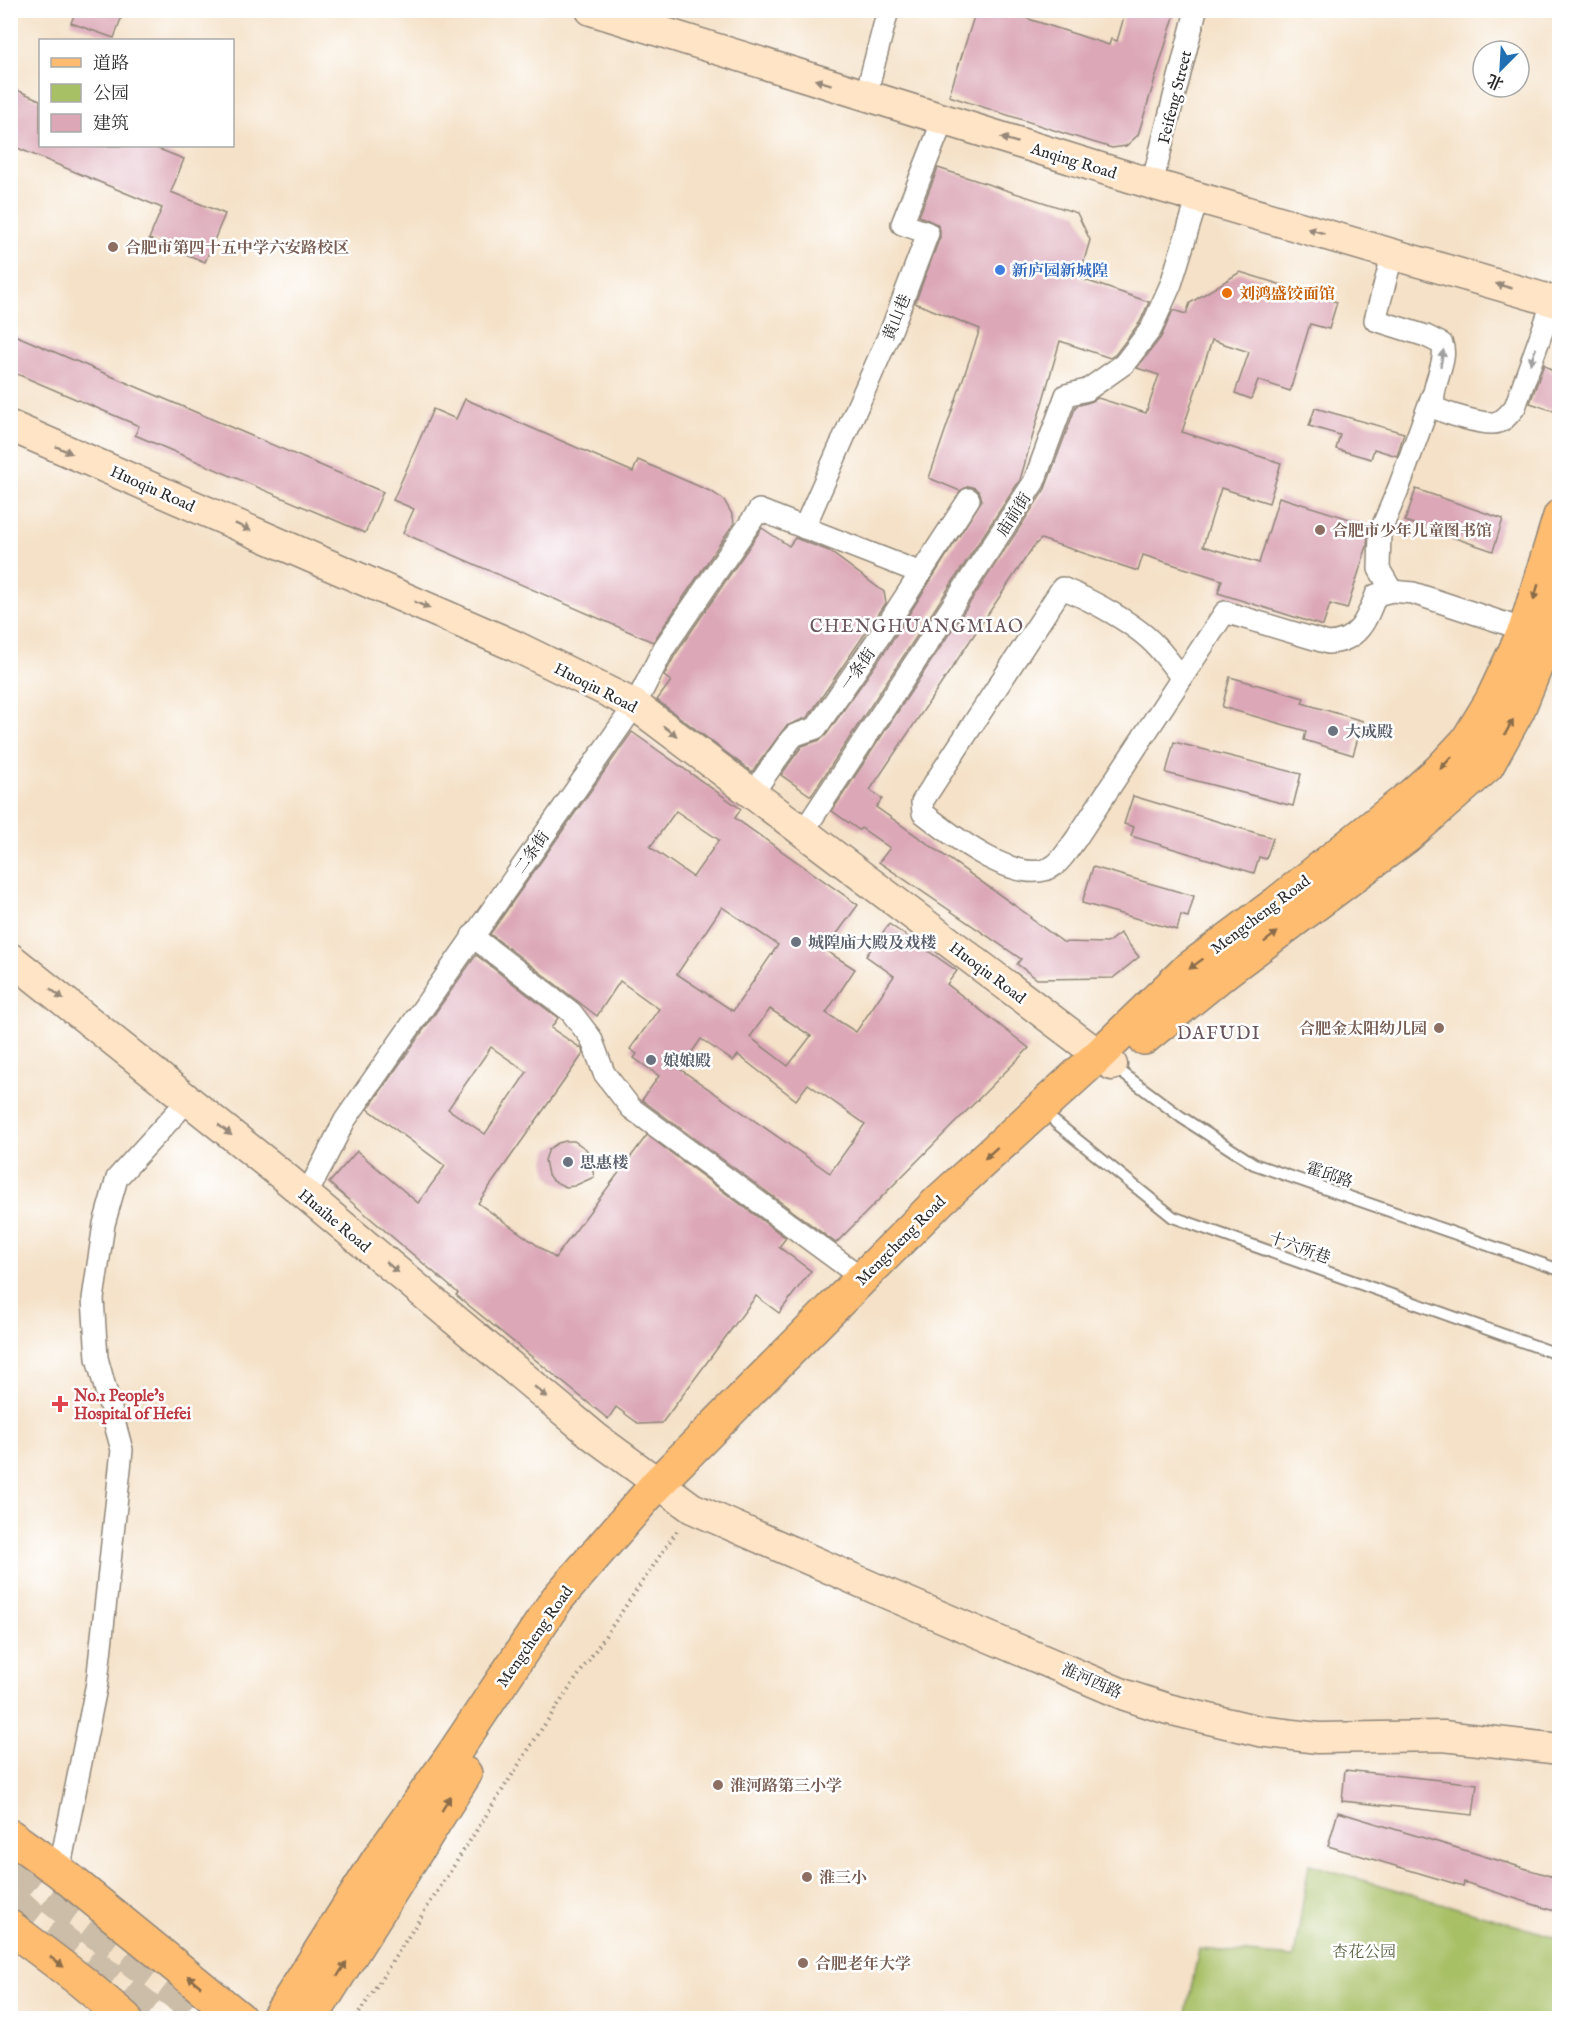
<svg xmlns="http://www.w3.org/2000/svg" width="1570" height="2029" viewBox="0 0 1570 2029" font-family="'IM FELL English','Noto Serif SC',serif">
	<style>
		.green { fill: #a7bf65; stroke: #697548; stroke-width: 1.5 }
		.building { fill: #dca7b7; fill-rule: evenodd }
		.lines { fill: none; stroke-linecap: round; stroke-linejoin: round }
		.primary-tunnel { stroke: #ccbda8; stroke-width: 33; stroke-dasharray: 33 16; stroke-linecap: butt }
		.lane-casing { stroke: #908679; stroke-width: 14 }
		.street-casing { stroke: #908679; stroke-width: 24 }
		.secondary-casing { stroke: #908679; stroke-width: 33 }
		.primary-casing { stroke: #908679; stroke-width: 36 }
		.path { stroke: #908679; stroke-width: 4; stroke-dasharray: 1.5 4.5; stroke-linecap: butt }
		.lane { stroke: #fff; stroke-width: 10 }
		.street { stroke: #fff; stroke-width: 21 }
		.secondary { stroke: #ffe4c6; stroke-width: 30 }
		.primary { stroke: #febc70; stroke-width: 33 }
		.oneway { fill: #958878 }
		.oneway2 { fill: #a0a0a0 }
		.oneway3 { fill: #8a6c4a }
		.education-dot { fill: #8d6e63; stroke: #fff; stroke-width: 2 }
		.shop-dot { fill: #3f7fe0; stroke: #fff; stroke-width: 2 }
		.food-dot { fill: #e8710a; stroke: #fff; stroke-width: 2 }
		.worship-dot { fill: #6b7280; stroke: #fff; stroke-width: 2 }
		.health-dot { fill: #e0444e; stroke: #fff; stroke-width: 2 }
		.labels { text-anchor: middle; stroke-width: 5; stroke-linejoin: round; paint-order: stroke }
		.street-label { font-size: 16px; fill: #2b2b2b; stroke: #fff }
		.education-label { font-size: 16px; font-weight: bold; fill: #785e54; stroke: #fff; text-anchor: start }
		.shop-label { font-size: 16px; font-weight: bold; fill: #366cbe; stroke: #fff; text-anchor: start }
		.food-label { font-size: 16px; font-weight: bold; fill: #c56008; stroke: #fff; text-anchor: start }
		.worship-label { font-size: 16px; font-weight: bold; fill: #5b616d; stroke: #fff; text-anchor: start }
		.health-label { font-size: 16px; font-weight: bold; fill: #be3a42; stroke: #fff; text-anchor: start }
		.park-label { font-size: 16px; fill: #565f3f; stroke: #fff }
		.neighbourhood-label { font-size: 18px; letter-spacing: 1.5px; fill: #69565c; stroke: #fff }
	</style>
	<rect width="100%" height="100%" fill="#fff"/>
	<filter id="ink" filterUnits="userSpaceOnUse"><feTurbulence type="fractalNoise" baseFrequency=".0167" numOctaves="2"/><feDisplacementMap in="SourceGraphic" scale="12" xChannelSelector="R" yChannelSelector="G"/><feConvolveMatrix kernelMatrix="1 2 1 2 8 2 1 2 1" color-interpolation-filters="sRGB"/></filter>
	<filter id="wash" filterUnits="userSpaceOnUse"><feTurbulence type="fractalNoise" baseFrequency=".008" numOctaves="4" result="noise"/><feDisplacementMap in="SourceGraphic" scale="24" xChannelSelector="R" yChannelSelector="G"/><feGaussianBlur stdDeviation="1.35" result="paint"/><feColorMatrix in="noise" values="0 0 0 0 0 0 0 0 0 0 0 0 0 0 0 0 0 1.4 0 .05"/><feComposite in="paint" operator="in"/></filter>
	<g filter="url(#wash)">
		<rect width="100%" height="100%" fill="#f4e1c7"/>
		<polygon class="green" points="1309,1864 1559,1938 1559,2018 1185,2018 1199,1949 1294,1957"/>
		<g id="blocks">
			<g class="building">
				<polygon points="76,10 124,10 114,38 71,23"/>
				<polygon points="976,10 1001,10 1109,45 1111,39 1117,41 1126,10 1176,10 1138,135 1126,146 1112,148 1066,134 949,96"/>
				<polygon points="10,87 40,100 40,146 151,146 184,159 171,192 225,214 205,262 149,239 162,208 10,145"/>
				<polygon points="938,168 1077,213 1090,240 1079,278 1149,302 1140,322 1115,355 1110,358 1060,341 1020,480 811,796 781,775 802,746 820,740 826,735 888,647 982,500 980,493 975,488 969,486 960,491 929,478 980,329 915,303 940,237 940,230 937,224 919,216"/>
				<polygon points="1240,272 1337,302 1329,329 1310,324 1290,391 1258,380 1251,399 1235,393 1249,352 1212,340 1182,432 1281,463 1269,503 1221,488 1203,546 1259,563 1279,497 1369,525 1367,546 1347,609 1330,604 1323,626 1218,593 1222,580 1143,555 1138,571 1041,539 1033,547 870,790 882,799 876,807 1031,917 1030,918 1063,942 1107,943 1120,933 1139,957 1113,978 1037,979 1017,964 1021,959 879,862 890,848 861,828 859,830 832,811 1045,489 1076,406 1090,402 1098,398 1146,413 1159,375 1137,368 1161,337 1173,310 1186,314 1190,303"/>
				<polygon points="10,333 383,492 365,533 135,435 139,426 10,371"/>
				<polygon points="1544,364 1555,374 1560,383 1560,413 1530,403"/>
				<polygon points="465,399 633,472 638,460 712,492 724,500 733,516 734,523 653,642 403,533 414,509 393,500 433,409 456,419"/>
				<polygon points="1315,408 1404,433 1397,456 1374,449 1371,459 1336,449 1340,435 1309,426"/>
				<polygon points="1416,489 1503,519 1493,551 1405,521"/>
				<polygon points="762,528 789,546 795,538 829,551 884,592 886,603 808,717 786,726 752,772 657,700 671,681 664,676 675,655"/>
				<polygon points="1230,677 1304,698 1302,703 1363,721 1353,755 1304,740 1306,731 1222,707"/>
				<path d="M632,732L741,809L735,818L858,905L825,950L855,969L826,1013L856,1032L894,976L866,956L889,924L957,971L947,984L1029,1048L836,1243L642,1100L659,1076L634,1058L637,1054L630,1049L659,1009L620,981L597,1016L490,934ZM676,811L719,840L693,877L650,847ZM722,907L778,945L733,1011L677,974ZM770,1009L811,1036L788,1066L750,1037ZM701,1039L733,1061L738,1055L796,1100L808,1084L865,1124L830,1173L680,1069Z"/>
				<polygon points="1174,742 1301,774 1293,806 1166,773"/>
				<polygon points="1133,796 1273,838 1266,859 1259,857 1254,873 1131,836 1134,827 1124,824"/>
				<polygon points="1093,867 1194,896 1188,917 1181,915 1177,930 1082,903"/>
				<path d="M476,955L558,1018L551,1028L582,1049L583,1054L478,1203L555,1258L647,1135L786,1238L779,1247L811,1271L779,1313L756,1296L662,1423L639,1424L616,1407L608,1419L456,1295L458,1293L329,1183L357,1151L418,1203L445,1166L368,1109ZM491,1047L527,1072L485,1134L448,1109Z"/>
				<polygon points="566,1141 574,1141 586,1149 590,1156 594,1177 574,1186 566,1187 553,1181 548,1175 545,1160 549,1149 558,1143"/>
				<polygon points="1345,1770 1477,1784 1473,1815 1342,1801"/>
				<polygon points="1338,1812 1560,1879 1560,1913 1464,1882 1463,1886 1328,1846"/>
			</g>
		</g>
	</g>
	<g filter="url(#ink)">
		<use href="#blocks" fill-opacity="0" stroke="#908679" stroke-width="1.5"/>
		<g class="lines">
			<g class="primary-tunnel">
				<polyline points="10,1866 177,1994 203,2018"/>
				<polyline points="10,1900 160,2018"/>
			</g>
			<g class="lane-casing">
				<g id="lane">
					<polyline points="1113,1066 1181,1117 1254,1164 1560,1270"/>
					<polyline points="1055,1122 1173,1217 1560,1355"/>
				</g>
			</g>
			<g class="street-casing">
				<g id="street">
					<polyline points="866,95 888,10"/>
					<polyline points="1152,184 1196,10"/>
					<path d="M1393,253L1375,320L1426,336L1442,344C1449,361 1430,385 1434,407C1443,413 1481,424 1493,423C1503,423 1509,414 1515,407L1553,301"/>
					<polyline points="804,528 892,328 928,233 902,224 943,120"/>
					<polyline points="1392,591 1379,569 1380,532 1399,487 1432,396"/>
					<path d="M1182,678C1174,668 1167,658 1158,648C1137,624 1091,600 1062,588L922,802L923,813C950,834 1020,890 1055,865C1063,859 1070,847 1076,839L1225,612L1328,643C1358,642 1366,621 1376,595L1392,591L1413,593L1525,630"/>
					<polyline points="752,794 791,739 795,735 816,728 877,640 969,499"/>
					<polyline points="803,832 1034,482 1066,395 1087,390 1124,364 1151,329 1171,284 1198,197"/>
					<polyline points="472,936 571,1012 591,1038 604,1073 631,1108 862,1278"/>
					<polyline points="306,1196 345,1120 635,705 664,648 759,510 921,573"/>
					<polyline points="59,1871 97,1683 122,1450 97,1358 93,1299 104,1224 117,1178 188,1100"/>
				</g>
			</g>
			<g class="secondary-casing">
				<g id="secondary">
					<polyline points="591,10 1152,184 1560,303"/>
					<polyline points="10,426 515,646 635,705 1112,1065"/>
					<polyline points="10,958 282,1175 595,1437 692,1508 888,1594 1125,1695 1168,1709 1259,1731 1318,1738 1443,1736 1560,1749"/>
				</g>
			</g>
			<g class="primary-casing">
				<g id="primary">
					<polyline points="1144,1038 1226,971 1406,837 1487,766 1518,710 1547,639 1560,601"/>
					<polyline points="10,1836 59,1871 239,2018"/>
					<polyline points="10,1927 81,1981 125,2018"/>
					<polyline points="278,2018 378,1860 452,1756 557,1599 657,1484 939,1201 1099,1055 1186,971 1277,903 1412,795 1440,770 1467,741 1492,700 1525,630 1560,516"/>
					<polyline points="311,2018 465,1774"/>
				</g>
			</g>
			<g class="path">
				<polyline points="356,2018 541,1730 679,1528"/>
				<polyline points="1254,2018 1273,2016 1319,2018"/>
			</g>
			<use href="#lane" class="lane"/>
			<use href="#street" class="street"/>
			<use href="#secondary" class="secondary"/>
			<use href="#primary" class="primary"/>
		</g>
		<defs><path id="oneway-solid" d="M-6-.8H1V-3.2L6.5 0L1 3.2V.8H-6Z" transform="scale(1.5)"/></defs>
		<g class="oneway">
			<use href="#oneway-solid" transform="translate(823 82) rotate(-163)"/>
			<use href="#oneway-solid" transform="translate(1009 140) rotate(-163)"/>
			<use href="#oneway-solid" transform="translate(1316 231) rotate(-164)"/>
			<use href="#oneway-solid" transform="translate(1504 286) rotate(-163)"/>
			<use href="#oneway-solid" transform="translate(64 450) rotate(24)"/>
			<use href="#oneway-solid" transform="translate(243 527) rotate(24)"/>
			<use href="#oneway-solid" transform="translate(422 605) rotate(24)"/>
			<use href="#oneway-solid" transform="translate(670 731) rotate(37)"/>
			<use href="#oneway-solid" transform="translate(57 994) rotate(39)"/>
			<use href="#oneway-solid" transform="translate(225 1130) rotate(39)"/>
			<use href="#oneway-solid" transform="translate(392 1267) rotate(40)"/>
			<use href="#oneway-solid" transform="translate(541 1392) rotate(40)"/>
		</g>
		<g class="oneway2">
			<use href="#oneway-solid" transform="translate(1533 356) rotate(110)"/>
			<use href="#oneway-solid" transform="translate(1442 358) rotate(-80)"/>
		</g>
		<g class="oneway3">
			<use href="#oneway-solid" transform="translate(1536 592) rotate(107)"/>
			<use href="#oneway-solid" transform="translate(1509 727) rotate(-61)"/>
			<use href="#oneway-solid" transform="translate(1446 763) rotate(133)"/>
			<use href="#oneway-solid" transform="translate(1271 937) rotate(-37)"/>
			<use href="#oneway-solid" transform="translate(1196 964) rotate(143)"/>
			<use href="#oneway-solid" transform="translate(991 1153) rotate(138)"/>
			<use href="#oneway-solid" transform="translate(446 1804) rotate(-58)"/>
			<use href="#oneway-solid" transform="translate(57 1962) rotate(37)"/>
			<use href="#oneway-solid" transform="translate(342 1969) rotate(-58)"/>
			<use href="#oneway-solid" transform="translate(194 1981) rotate(-140)"/>
		</g>
	</g>
	<g class="education-dot">
		<circle cx="113" cy="247" r="6"/>
		<circle cx="1320" cy="530" r="6"/>
		<circle cx="1439" cy="1028" r="6"/>
		<circle cx="718" cy="1785" r="6"/>
		<circle cx="807" cy="1877" r="6"/>
		<circle cx="803" cy="1963" r="6"/>
	</g>
	<circle class="shop-dot" cx="1000" cy="270" r="6"/>
	<circle class="food-dot" cx="1227" cy="293" r="6"/>
	<g class="worship-dot">
		<circle cx="1333" cy="731" r="6"/>
		<circle cx="796" cy="942" r="6"/>
		<circle cx="651" cy="1060" r="6"/>
		<circle cx="568" cy="1162" r="6"/>
	</g>
	<path class="health-dot" d="M57 1395h6v6h6v6h-6v6h-6v-6h-6v-6h6z"/>
	<g class="labels">
		<g class="street-label">
			<text transform="translate(1174 97) rotate(-76)" y="6">Feifeng Street</text>
			<text transform="translate(1074 160) rotate(17)" y="6">Anqing Road</text>
			<text transform="translate(896 317) rotate(-68)" y="6">黄山巷</text>
			<text transform="translate(153 488) rotate(24)" y="6">Huoqiu Road</text>
			<text transform="translate(1013 514) rotate(-57)" y="6">庙前街</text>
			<text transform="translate(857 669) rotate(-55)" y="6">一条街</text>
			<text transform="translate(596 687) rotate(27)" y="6">Huoqiu Road</text>
			<text transform="translate(531 852) rotate(-55)" y="6">二条街</text>
			<text transform="translate(1260 914) rotate(-37)" y="6">Mengcheng Road</text>
			<text transform="translate(988 972) rotate(37)" y="6">Huoqiu Road</text>
			<text transform="translate(1330 1174) rotate(19)" y="6">霍邱路</text>
			<text transform="translate(335 1220) rotate(40)" y="6">Huaihe Road</text>
			<text transform="translate(900 1240) rotate(-45)" y="6">Mengcheng Road</text>
			<text transform="translate(1300 1247) rotate(20)" y="6">十六所巷</text>
			<text transform="translate(534 1636) rotate(-55)" y="6">Mengcheng Road</text>
			<text transform="translate(1092 1680) rotate(24)" y="6">淮河西路</text>
		</g>
		<g class="education-label">
			<text x="125" y="253">合肥市第四十五中学六安路校区</text>
			<text x="1332" y="536">合肥市少年儿童图书馆</text>
			<text x="1427" y="1034" text-anchor="end">合肥金太阳幼儿园</text>
			<text x="730" y="1791">淮河路第三小学</text>
			<text x="819" y="1883">淮三小</text>
			<text x="815" y="1969">合肥老年大学</text>
		</g>
		<g class="shop-label">
			<text x="1012" y="276">新庐园新城隍</text>
		</g>
		<g class="food-label">
			<text x="1239" y="299">刘鸿盛饺面馆</text>
		</g>
		<g class="worship-label">
			<text x="1345" y="737">大成殿</text>
			<text x="808" y="948">城隍庙大殿及戏楼</text>
			<text x="663" y="1066">娘娘殿</text>
			<text x="580" y="1168">思惠楼</text>
		</g>
		<g class="health-label">
			<text x="74" y="1401">No.1 People's<tspan x="74" dy="18">Hospital of Hefei</tspan></text>
		</g>
		<g class="park-label">
			<text x="1364" y="1957">杏花公园</text>
		</g>
		<g class="neighbourhood-label">
			<text x="917" y="632">CHENGHUANGMIAO</text>
			<text x="1219" y="1039">DAFUDI</text>
		</g>
	</g>
	<rect width="1570" height="2029" fill="none" stroke="#fff" stroke-width="36"/>
	<rect x="39" y="39" width="195" height="108" fill="#ffffff" stroke="#aaaaaa" stroke-width="1.5"/>
	<rect x="51" y="58" width="30" height="9" fill="#febc70" stroke="#aaaaaa" stroke-width="1.5"/>
	<text x="93" y="69" font-size="18" fill="#2b2b2b">道路</text>
	<rect x="51" y="84" width="30" height="18" fill="#a7bf65" stroke="#aaaaaa" stroke-width="1.5"/>
	<text x="93" y="99" font-size="18" fill="#2b2b2b">公园</text>
	<rect x="51" y="114" width="30" height="18" fill="#dca7b7" stroke="#aaaaaa" stroke-width="1.5"/>
	<text x="93" y="129" font-size="18" fill="#2b2b2b">建筑</text>
	<g transform="translate(1501 69) rotate(204)"><circle r="28" fill="#ffffff" stroke="#aaaaaa" stroke-width="1.5"/>
	<path d="M0-4.5L10 22L0 15L-10 22Z" fill="#1f6fb2"/>
	<text y="-9" font-size="16" font-weight="bold" text-anchor="middle" fill="#2b2b2b">北</text>
	</g>
</svg>
